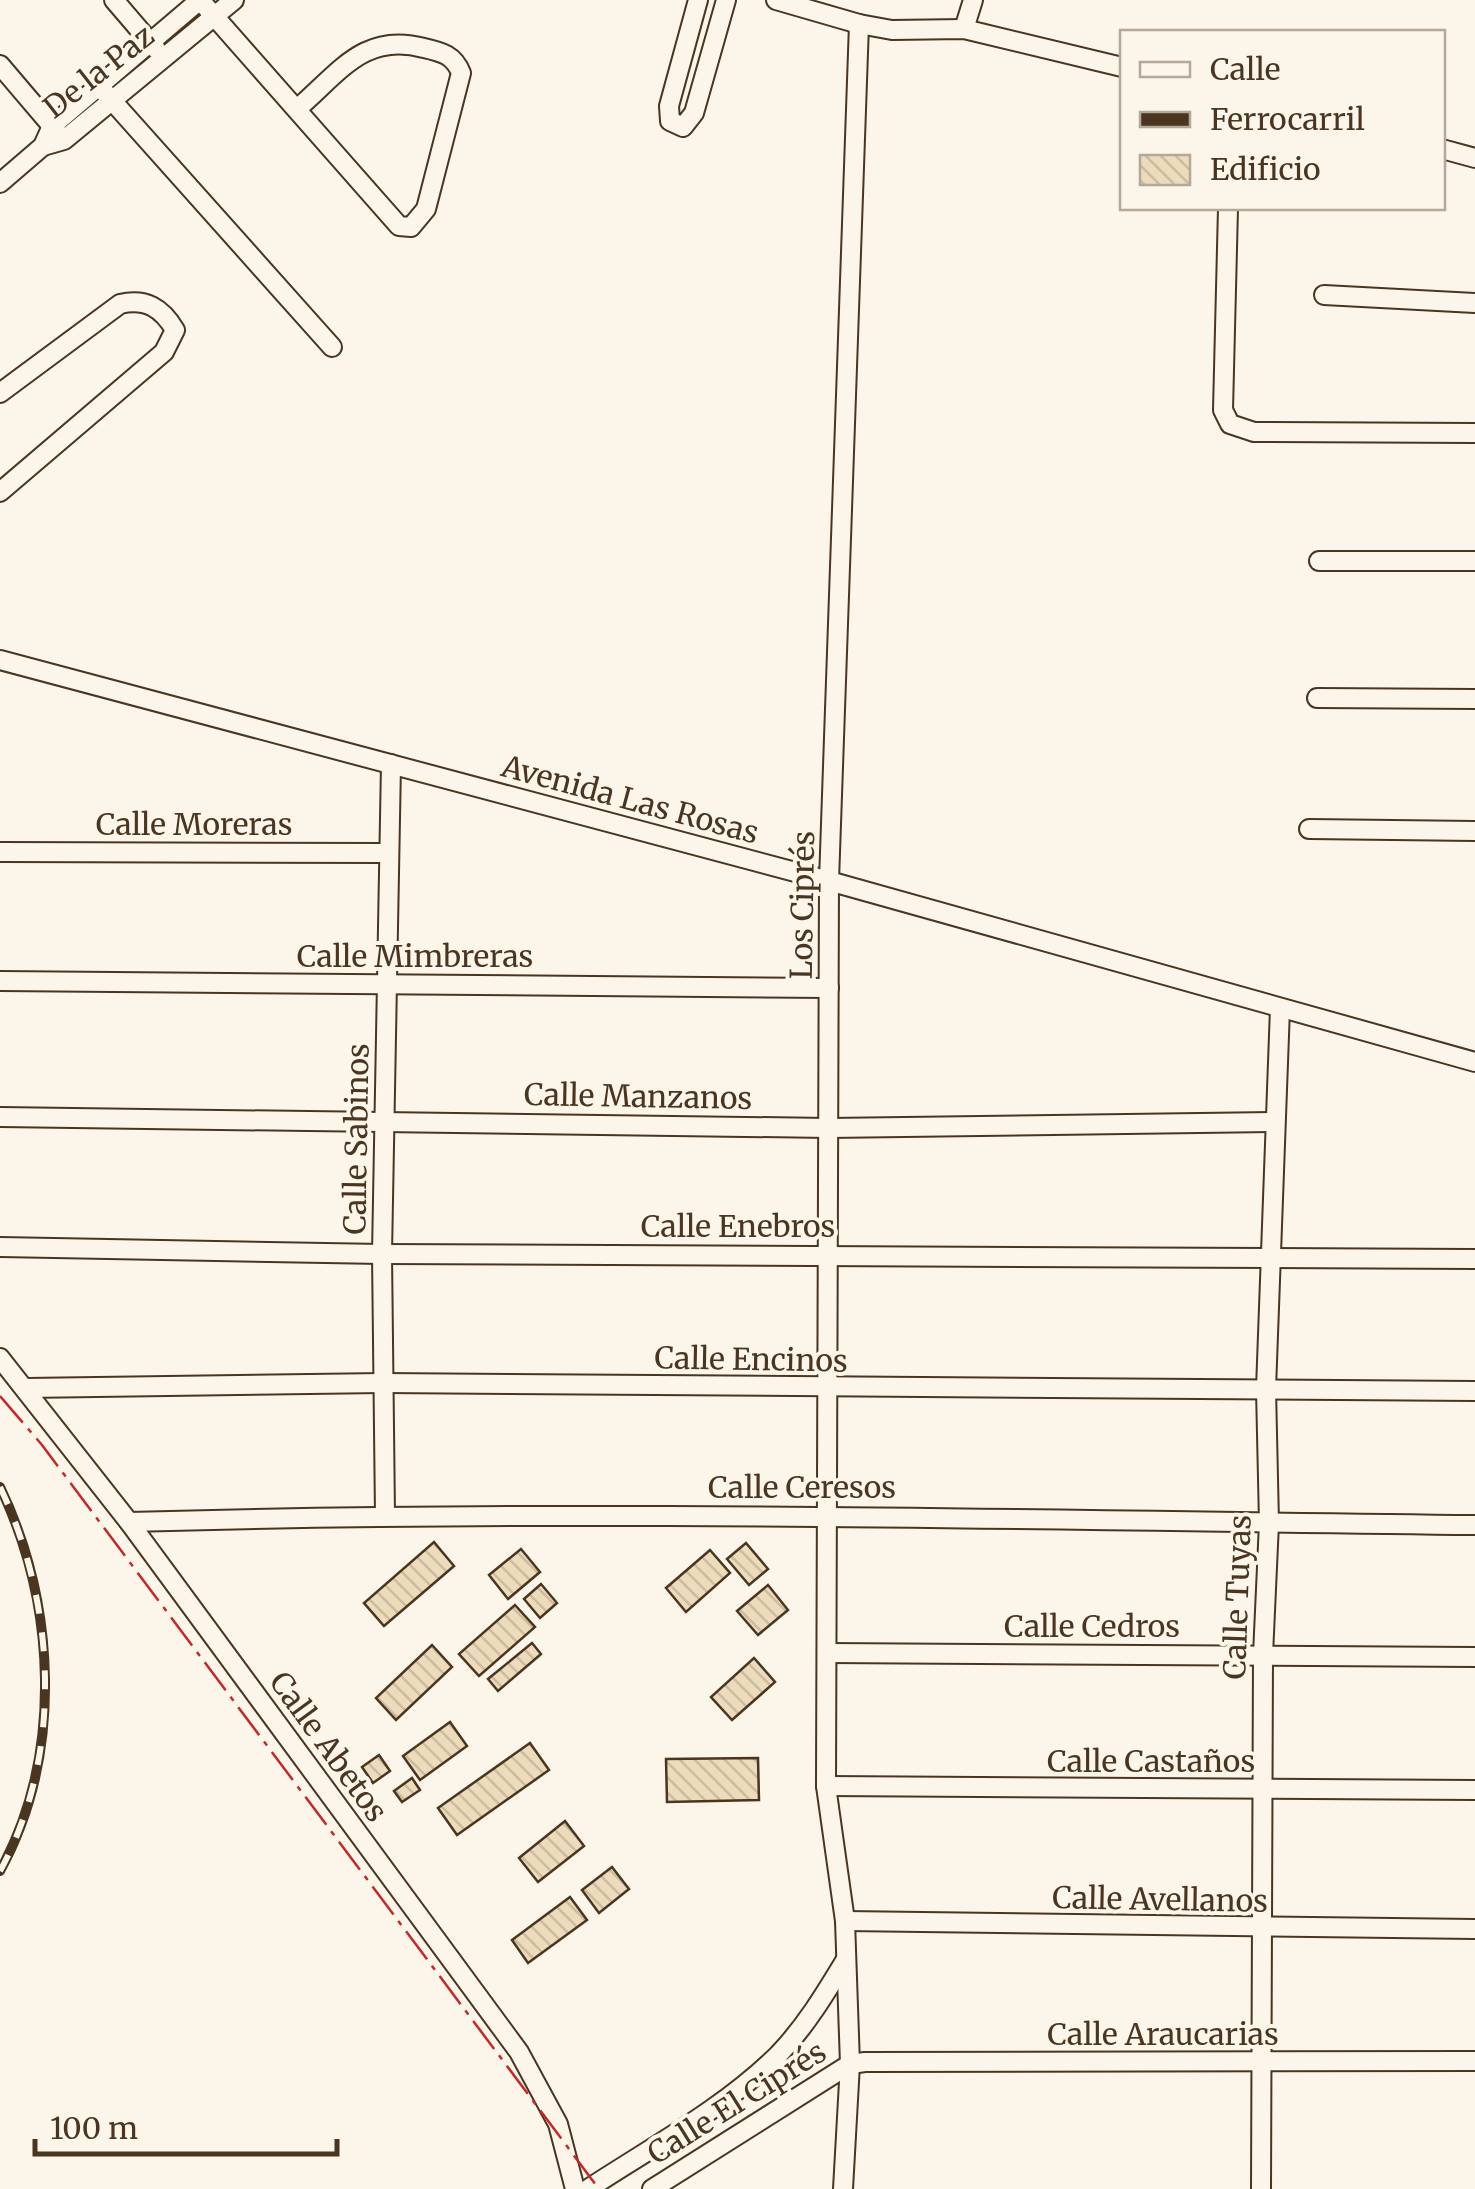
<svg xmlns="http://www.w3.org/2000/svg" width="1475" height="2189" viewBox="0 0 1475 2189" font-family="Merriweather,serif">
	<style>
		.building { fill: url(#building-back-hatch); stroke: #4a3520; stroke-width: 2.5 }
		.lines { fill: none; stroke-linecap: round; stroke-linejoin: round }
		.street-casing { stroke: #4a3520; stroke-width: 22 }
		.street { stroke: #fbf6e9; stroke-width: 18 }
		.rail-casing { stroke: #4a3520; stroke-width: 10 }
		.rail { stroke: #fbf6e9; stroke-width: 6; stroke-dasharray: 19; stroke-linecap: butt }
		.power { stroke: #c62828; stroke-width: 2.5; stroke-dasharray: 35 8 5 8; stroke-linecap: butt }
		.labels { text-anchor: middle; stroke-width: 8; stroke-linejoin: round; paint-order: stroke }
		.street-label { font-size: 30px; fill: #4a3520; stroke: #fbf6e9 }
	</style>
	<defs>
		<pattern id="building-back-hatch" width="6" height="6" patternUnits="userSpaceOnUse" patternTransform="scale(2.5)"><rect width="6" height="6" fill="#ecdcbc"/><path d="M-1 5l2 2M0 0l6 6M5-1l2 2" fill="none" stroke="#ccbda1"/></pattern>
	</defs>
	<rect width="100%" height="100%" fill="#fbf6e9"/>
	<g class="building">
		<polygon points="434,1542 454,1566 384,1626 364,1603"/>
		<polygon points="746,1543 768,1569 749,1585 727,1559"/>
		<polygon points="521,1549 540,1572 508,1599 489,1575"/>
		<polygon points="710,1550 730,1573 686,1612 666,1588"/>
		<polygon points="541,1584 557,1603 540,1618 524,1599"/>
		<polygon points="768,1585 788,1610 758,1635 737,1611"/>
		<polygon points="515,1605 535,1627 479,1676 459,1654"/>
		<polygon points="532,1643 541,1654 498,1691 488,1679"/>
		<polygon points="432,1645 452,1667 396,1720 376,1698"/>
		<polygon points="754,1658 775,1682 732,1720 711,1697"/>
		<polygon points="450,1722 467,1746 420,1780 403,1756"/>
		<polygon points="530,1743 549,1770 457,1835 438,1808"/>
		<polygon points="379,1755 390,1771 373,1783 362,1767"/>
		<polygon points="758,1758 759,1800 667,1802 666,1759"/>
		<polygon points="412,1778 420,1790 402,1802 394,1791"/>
		<polygon points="565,1821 584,1846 538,1882 519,1858"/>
		<polygon points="612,1867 629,1889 599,1913 582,1890"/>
		<polygon points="570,1897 587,1920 528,1963 512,1940"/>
	</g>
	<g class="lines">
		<g class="street-casing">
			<g id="street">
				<polyline points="114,0 156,49"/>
				<path d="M200,0L399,226L411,227L426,209L461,73C454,55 442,52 424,48C364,32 340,72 297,109"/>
				<polyline points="698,0 669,106 670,121 683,127 694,113 726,0"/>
				<polyline points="776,0 859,24 892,30 964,29 1122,67"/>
				<polyline points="964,29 973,0"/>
				<polyline points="0,65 57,132"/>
				<polyline points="99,86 332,347"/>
				<polyline points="43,146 64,140 234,0"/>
				<polyline points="1442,149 1475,158"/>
				<polyline points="0,183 43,146 52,126 200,0"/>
				<polyline points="1228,208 1223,410 1230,424 1254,432 1475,433"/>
				<polyline points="1324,295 1475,303"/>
				<path d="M0,393L120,304C146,298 162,308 175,330L164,352L0,492"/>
				<polyline points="1319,561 1475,561"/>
				<polyline points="0,660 829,881 1475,1062"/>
				<polyline points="1317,698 1475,699"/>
				<polyline points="1309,829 1475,831"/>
				<polyline points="0,852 387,853"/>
				<polyline points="0,981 829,988"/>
				<polyline points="0,1117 829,1128 1275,1122"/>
				<polyline points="0,1247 382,1254 1475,1259"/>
				<polyline points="0,1358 129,1522 519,2052 558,2124 575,2189"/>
				<polyline points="26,1388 383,1383 1475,1391"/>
				<polyline points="385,1515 382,1254 391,764"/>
				<path d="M129,1522C578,1509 1026,1520 1475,1525"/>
				<polyline points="828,1653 1475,1657"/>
				<polyline points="826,1786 1475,1790"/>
				<polyline points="845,1921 1475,1929"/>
				<path d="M588,2189C652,2147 723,2109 778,2055C805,2027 825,1994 845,1961"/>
				<polyline points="652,2189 850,2064 865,2062 1475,2061"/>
				<polyline points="843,2189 850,2064 845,1921 826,1786 829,881 859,24"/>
				<polyline points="1261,2189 1263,1655 1269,1523 1266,1389 1280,1008"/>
			</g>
		</g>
		<use href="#street" class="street"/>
		<g class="rail-casing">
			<path id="rail" d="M0,1487C56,1604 64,1754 0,1871"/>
		</g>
		<use href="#rail" class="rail"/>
		<polyline class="power" points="0,1396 42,1445 599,2189"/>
	</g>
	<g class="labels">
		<g class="street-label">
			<text transform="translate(99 72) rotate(-38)" y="10">De la Paz</text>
			<text transform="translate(630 800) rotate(15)" y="10">Avenida Las Rosas</text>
			<text x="194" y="835">Calle Moreras</text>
			<text transform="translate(803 905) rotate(-89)" y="10">Los Ciprés</text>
			<text x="415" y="967">Calle Mimbreras</text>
			<text transform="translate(638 1097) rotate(1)" y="10">Calle Manzanos</text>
			<text transform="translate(357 1139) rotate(-89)" y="10">Calle Sabinos</text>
			<text x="738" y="1237">Calle Enebros</text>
			<text transform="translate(751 1360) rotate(1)" y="10">Calle Encinos</text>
			<text x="802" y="1498">Calle Ceresos</text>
			<text transform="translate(1238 1597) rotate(-88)" y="10">Calle Tuyas</text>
			<text x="1092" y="1637">Calle Cedros</text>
			<text transform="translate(328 1747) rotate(54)" y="10">Calle Abetos</text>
			<text x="1151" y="1772">Calle Castaños</text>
			<text transform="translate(1160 1900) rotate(1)" y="10">Calle Avellanos</text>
			<text x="1163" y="2045">Calle Araucarias</text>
			<text transform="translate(737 2103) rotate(-32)" y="10">Calle El Ciprés</text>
		</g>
	</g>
	<rect x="1120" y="30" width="325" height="180" fill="#fbf6e9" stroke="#b4a999" stroke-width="2.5"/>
	<rect x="1140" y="62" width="50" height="15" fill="#fbf6e9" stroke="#b4a999" stroke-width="2.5"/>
	<text x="1210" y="80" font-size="30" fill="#4a3520">Calle</text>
	<rect x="1140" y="112" width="50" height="15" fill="#4a3520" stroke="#b4a999" stroke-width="2.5"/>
	<text x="1210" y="130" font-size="30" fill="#4a3520">Ferrocarril</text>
	<rect x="1140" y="155" width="50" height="30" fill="url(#building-back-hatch)" stroke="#b4a999" stroke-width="2.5"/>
	<text x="1210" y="180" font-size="30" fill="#4a3520">Edificio</text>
	<path d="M35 2139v15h302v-15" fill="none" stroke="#4a3520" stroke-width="5"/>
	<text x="50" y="2139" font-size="30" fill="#4a3520" stroke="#fbf6e9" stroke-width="8" paint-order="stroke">100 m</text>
</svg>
